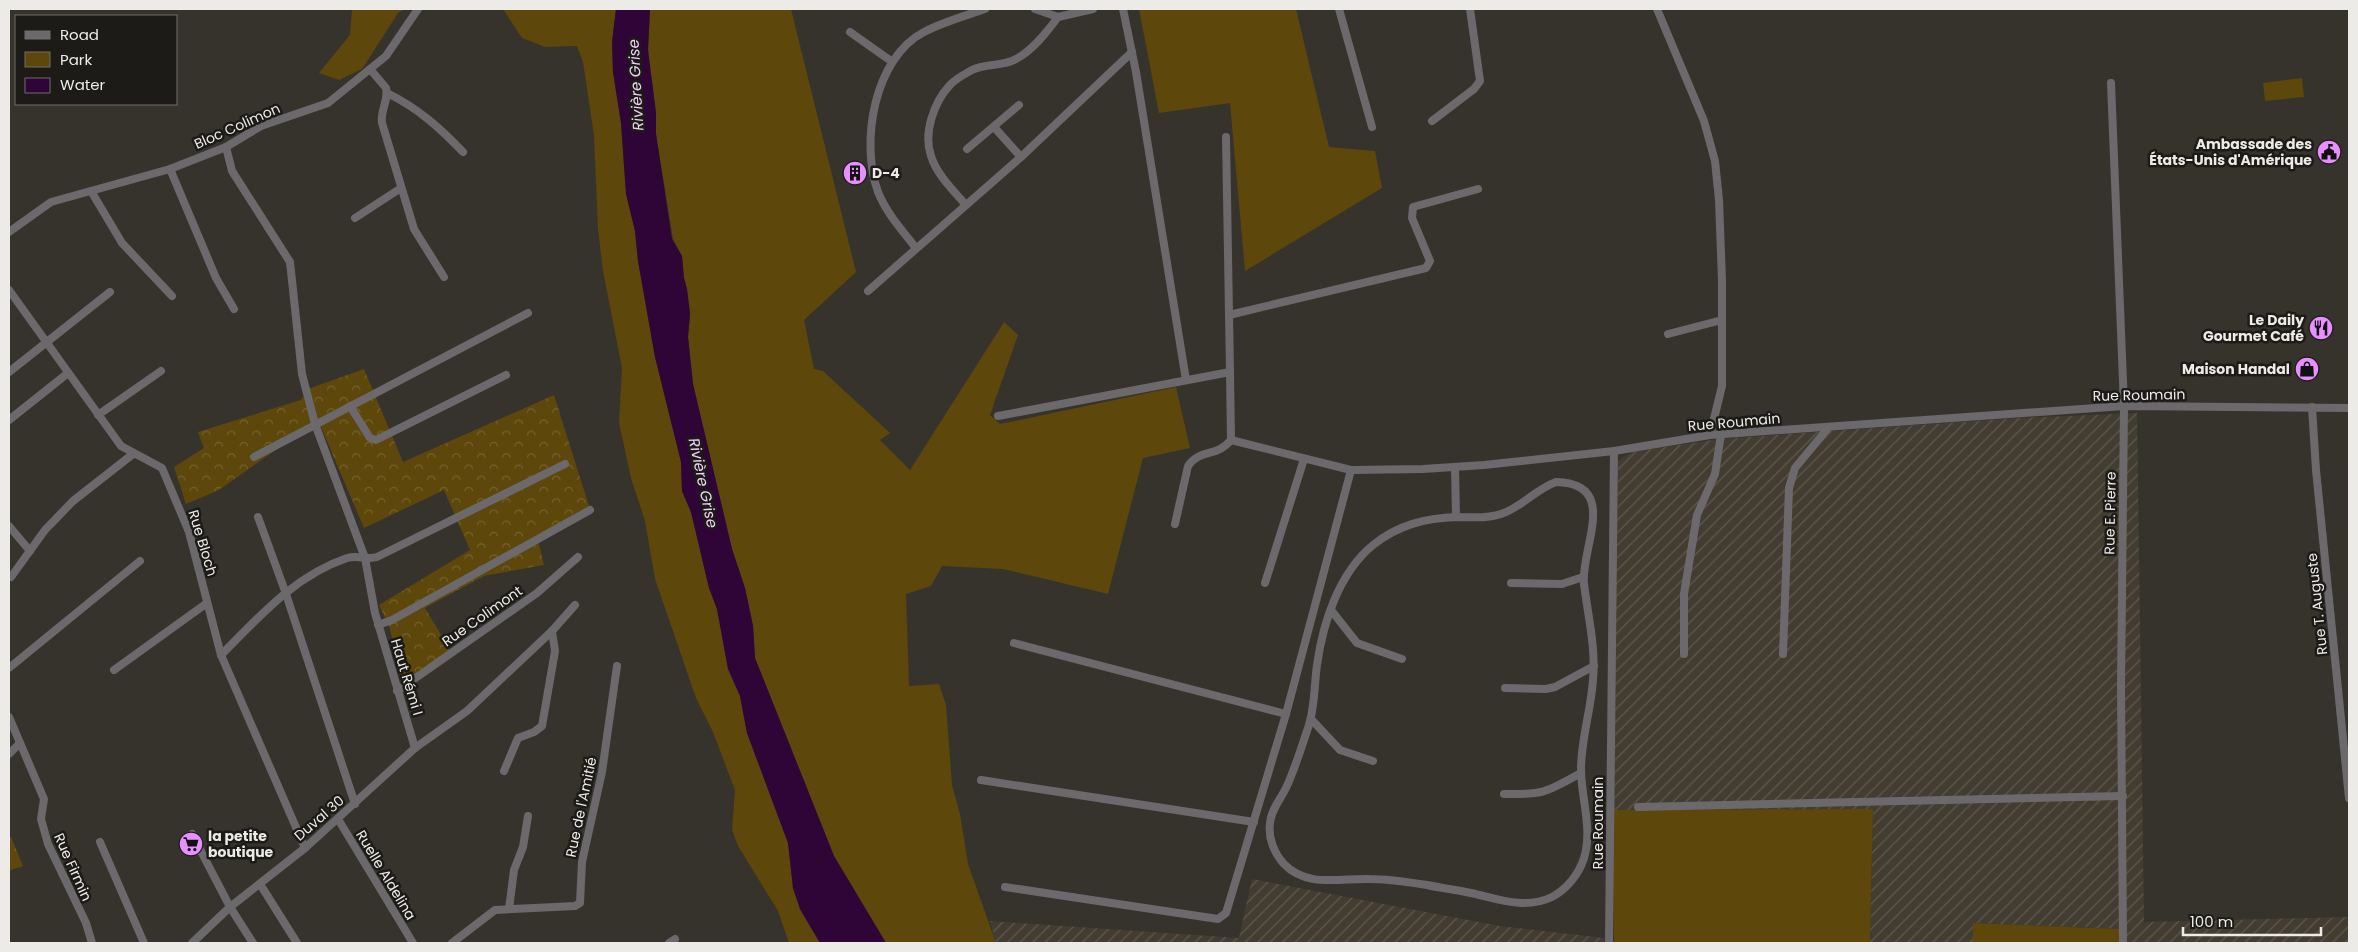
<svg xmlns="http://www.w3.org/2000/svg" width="2358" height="952" viewBox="0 0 2358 952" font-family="Poppins,sans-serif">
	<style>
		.industrial { fill: url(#industrial-furrows) }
		.green { fill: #5d470a }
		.forest { fill: url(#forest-crowns) }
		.water { fill: #2f0538 }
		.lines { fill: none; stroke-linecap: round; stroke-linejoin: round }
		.minor { stroke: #6b696c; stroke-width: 8 }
		.labels { text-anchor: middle; stroke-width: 5; stroke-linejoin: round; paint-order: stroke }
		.street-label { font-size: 14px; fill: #edebe7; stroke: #1d1b18 }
		.poi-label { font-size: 14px; font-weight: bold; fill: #edebe7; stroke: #1d1b18; text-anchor: end }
		.water-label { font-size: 15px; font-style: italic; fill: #f0d2f8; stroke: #1d1b18 }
	</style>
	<defs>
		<pattern id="industrial-furrows" width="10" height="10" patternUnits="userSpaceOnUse" patternTransform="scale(1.25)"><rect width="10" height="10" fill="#423d30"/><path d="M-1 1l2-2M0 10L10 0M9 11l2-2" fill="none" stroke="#5e594e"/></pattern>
		<pattern id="forest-crowns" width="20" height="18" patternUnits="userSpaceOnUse" patternTransform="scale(1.25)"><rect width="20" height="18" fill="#5d470a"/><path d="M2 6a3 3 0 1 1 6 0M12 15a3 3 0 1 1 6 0" fill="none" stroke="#75622e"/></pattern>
	</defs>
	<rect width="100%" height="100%" fill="#36332d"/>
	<g class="industrial">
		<polygon points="2137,413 2144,922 2349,917 2349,943 2119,943 2119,929 1974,923 1973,943 1870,943 1873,809 1612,810 1618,461 1632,452 1719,439 2019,418"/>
		<polygon points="1252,879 1500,926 1604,938 1604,943 996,943 990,921 1239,938"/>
	</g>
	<g class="green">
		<polygon points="352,9 405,9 398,13 362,69 339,80 319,73 350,35"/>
		<polygon points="503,9 616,9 612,42 613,72 621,123 626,194 635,231 638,261 655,357 681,462 682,491 691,512 709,588 717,609 728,669 740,696 747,733 788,843 793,888 800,909 820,943 789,943 778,911 738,846 732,830 735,790 713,732 696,698 655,579 645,521 631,478 619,423 622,368 603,271 598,229 594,136 583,62 577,46 545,47 522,38"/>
		<polygon points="650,9 791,9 856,272 804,320 814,369 823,371 890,433 880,440 910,470 1004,322 1018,335 990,415 1000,424 1176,387 1190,448 1143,458 1108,594 1003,569 942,566 931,586 906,594 909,686 939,684 946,705 952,785 960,814 968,864 996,943 886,943 834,856 755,658 753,626 745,588 732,549 693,384 688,337 690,314 687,289 684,278 682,256 673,239 656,134 656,113 648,50"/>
		<polygon points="1139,9 1296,9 1329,147 1375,151 1382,188 1245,271 1230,103 1159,113"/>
		<polygon points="2302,78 2304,97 2265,101 2263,83"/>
		<polygon points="1873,809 1870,943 1614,943 1612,810"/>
		<polygon points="1973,923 2119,929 2119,943 1973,943"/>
	</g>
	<g class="forest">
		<polygon points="364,369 403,462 554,395 589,506 537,536 544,565 484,576 425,608 452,653 404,684 389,626 379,605 470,550 444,490 364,528 318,420 219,490 186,504 174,467 204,448 198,432 301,400 308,389"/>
		<polygon points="9,837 11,837 23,866 11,870 9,874"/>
	</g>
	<polygon class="water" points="616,9 650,9 648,50 656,113 656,134 672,239 682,256 684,278 687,289 690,314 688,337 693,384 732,549 745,588 753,626 755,658 834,856 886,943 820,943 800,909 793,888 788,843 747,733 740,696 728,669 717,609 709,588 691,512 682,491 681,462 655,357 638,261 635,231 626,194 621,123 613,72 612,42"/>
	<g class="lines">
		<g class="minor">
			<polyline points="1035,9 1058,17 1093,9"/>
			<polyline points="1123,9 1136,72 1186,380"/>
			<polyline points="1339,9 1372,127"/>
			<polyline points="1657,9 1704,121 1715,161 1719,200 1722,280 1722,386 1710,435"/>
			<polyline points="850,32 891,61"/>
			<path d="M370,69L386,88C389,101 380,110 382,123L414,229L444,277"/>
			<polyline points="2111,83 2124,406 2121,686 2123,943"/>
			<path d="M387,93C418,108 440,128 463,152"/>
			<polyline points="1432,121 1474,89 1480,81 1470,9"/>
			<polyline points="994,127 1021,157"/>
			<polyline points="1226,137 1230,372"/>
			<polyline points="226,147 232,171 290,262 302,374 315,424 365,558 375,613 415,748"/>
			<polyline points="967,149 1019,105"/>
			<polyline points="170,169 216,278 234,309"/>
			<polyline points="91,191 122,243 172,296"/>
			<path d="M966,205C953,190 937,175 931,156C923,133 934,102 950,85C955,79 965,74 972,70C985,63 1002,67 1016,59C1033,50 1047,32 1058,17"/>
			<polyline points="355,218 401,188"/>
			<polyline points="9,232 51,202 170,169 226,147 261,126 328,103 386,56 418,9"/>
			<path d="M916,248C902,230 887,214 878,192C860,142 874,58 924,32C943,22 965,16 985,9"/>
			<polyline points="9,290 121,446 162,468 189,532 221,655 305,848"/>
			<polyline points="868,291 1021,157 1132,52"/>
			<polyline points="1229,315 1426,268 1430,261 1412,218 1413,207 1478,189"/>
			<polyline points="1668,334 1722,320"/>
			<polyline points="9,372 110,292"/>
			<polyline points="350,406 370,438 376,440 506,375"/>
			<polyline points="2312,407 2316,470 2349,798"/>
			<polyline points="98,415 161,371"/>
			<polyline points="998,416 1230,372 1231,440 1351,470 1423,469 1484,465 1614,451 1710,435 2124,406 2349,408"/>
			<polyline points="9,420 68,373"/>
			<polyline points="254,457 528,313"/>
			<polyline points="1455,468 1456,517"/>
			<path d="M1556,482C1621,483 1580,549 1584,584C1588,616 1596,648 1593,680C1591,710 1581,739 1581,769C1581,798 1593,829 1584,858C1579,874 1567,889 1552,897C1525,910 1498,899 1471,893C1456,890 1441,888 1427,885C1408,882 1388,879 1369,879C1340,878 1307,888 1284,864C1274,853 1268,838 1270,823C1271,810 1280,800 1286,788C1295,769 1301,748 1308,728C1315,708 1314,686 1317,665C1323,622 1339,573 1373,545C1398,525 1425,518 1457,517C1471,517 1487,519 1501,514C1522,507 1536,489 1556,482Z"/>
			<polyline points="258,517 285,591 355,804"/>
			<path d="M1175,524L1188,466C1201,448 1216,458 1231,440"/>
			<polyline points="9,526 30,551"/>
			<polyline points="11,577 45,530 73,501 133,454"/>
			<polyline points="1265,583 1304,459"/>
			<polyline points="1511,583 1562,584 1583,577"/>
			<polyline points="1331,610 1357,643 1402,659"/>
			<polyline points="378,625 392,620 590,510"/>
			<polyline points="1014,643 1286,714"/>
			<polyline points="1684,654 1684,594 1697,515 1715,474 1721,434"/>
			<polyline points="1783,654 1789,488 1795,468 1829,427"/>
			<path d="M221,655C259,617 294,576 347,558C358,555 367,560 377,557L565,464"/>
			<polyline points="9,668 140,561"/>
			<polyline points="114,670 207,603"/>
			<polyline points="1505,688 1546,689 1555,687 1594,666"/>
			<polyline points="397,691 537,593 578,557"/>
			<polyline points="9,717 44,799 41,819 48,844 86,923 92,943"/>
			<polyline points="1311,719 1340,750 1373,761"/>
			<polyline points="9,754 20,743"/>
			<polyline points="504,771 518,738 534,732 542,726 555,651 552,631"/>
			<polyline points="981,780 1254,822"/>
			<path d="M1504,794C1543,795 1547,792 1581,773"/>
			<polyline points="1638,807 2123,796"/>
			<polyline points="338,819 413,943"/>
			<polyline points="192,834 230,907 253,943"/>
			<polyline points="100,842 144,943"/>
			<polyline points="260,884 297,943"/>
			<polyline points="1005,887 1218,919 1226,913 1286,714 1351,470"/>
			<polyline points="509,909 514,870 523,847 528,816"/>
			<polyline points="192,943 230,907 305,848 415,748 467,711 552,631 575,605"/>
			<polyline points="452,943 495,910 575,906 580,903 582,862 602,772 617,666"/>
			<polyline points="669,943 675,939"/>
			<polyline points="1609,943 1614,451"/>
		</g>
	</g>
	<defs>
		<g id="civic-disc" transform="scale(1.25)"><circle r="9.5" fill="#e88eff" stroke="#1d1b18"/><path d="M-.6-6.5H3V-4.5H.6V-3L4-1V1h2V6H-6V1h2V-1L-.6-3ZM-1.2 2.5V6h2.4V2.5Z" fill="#111"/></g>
		<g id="building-disc" transform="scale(1.25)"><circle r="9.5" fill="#e88eff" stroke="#1d1b18"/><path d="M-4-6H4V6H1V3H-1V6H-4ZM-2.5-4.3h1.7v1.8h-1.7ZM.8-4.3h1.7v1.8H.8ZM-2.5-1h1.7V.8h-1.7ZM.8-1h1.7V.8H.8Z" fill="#111"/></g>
		<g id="restaurant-disc" transform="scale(1.25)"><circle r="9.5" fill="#e88eff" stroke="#1d1b18"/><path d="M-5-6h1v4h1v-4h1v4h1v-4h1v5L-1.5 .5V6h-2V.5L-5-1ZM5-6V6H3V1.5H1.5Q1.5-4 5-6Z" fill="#111"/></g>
		<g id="shop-disc" transform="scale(1.25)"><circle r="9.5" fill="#e88eff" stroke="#1d1b18"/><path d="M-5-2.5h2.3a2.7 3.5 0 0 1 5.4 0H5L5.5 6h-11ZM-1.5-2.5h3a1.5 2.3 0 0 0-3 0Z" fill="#111"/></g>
		<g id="supermarket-disc" transform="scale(1.25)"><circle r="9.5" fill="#e88eff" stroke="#1d1b18"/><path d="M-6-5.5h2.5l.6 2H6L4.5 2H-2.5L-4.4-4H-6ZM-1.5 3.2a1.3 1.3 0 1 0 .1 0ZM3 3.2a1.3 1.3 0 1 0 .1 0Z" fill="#111"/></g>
	</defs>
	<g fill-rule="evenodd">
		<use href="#civic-disc" x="2329" y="152"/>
		<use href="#building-disc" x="855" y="173"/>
		<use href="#restaurant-disc" x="2321" y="328"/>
		<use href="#shop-disc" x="2307" y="369"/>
		<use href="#supermarket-disc" x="191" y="844"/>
	</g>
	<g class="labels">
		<g class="street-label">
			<text transform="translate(237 126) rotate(-24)" y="5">Bloc Colimon</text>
			<text transform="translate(2139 395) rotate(-1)" y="5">Rue Roumain</text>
			<text transform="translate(1734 422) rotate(-5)" y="5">Rue Roumain</text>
			<text transform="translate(2110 513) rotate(-89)" y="5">Rue E. Pierre</text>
			<text transform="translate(203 543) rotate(73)" y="5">Rue Bloch</text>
			<text transform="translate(2317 604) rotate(-96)" y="5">Rue T. Auguste</text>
			<text transform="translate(482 616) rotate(-35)" y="5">Rue Colimont</text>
			<text transform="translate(407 677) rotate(73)" y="5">Haut Rémi I</text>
			<text transform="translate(581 807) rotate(-78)" y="5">Rue de l'Amitié</text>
			<text transform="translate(319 818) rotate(-41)" y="5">Duval 30</text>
			<text transform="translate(1598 823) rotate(-90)" y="5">Rue Roumain</text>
			<text transform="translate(73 867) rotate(66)" y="5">Rue Firmin</text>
			<text transform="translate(386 875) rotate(59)" y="5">Ruelle Aldelina</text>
		</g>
		<g class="poi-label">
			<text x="2312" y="149">Ambassade des<tspan x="2312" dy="16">États-Unis d'Amérique</tspan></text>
			<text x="872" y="178" text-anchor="start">D-4</text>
			<text x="2304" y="325">Le Daily<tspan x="2304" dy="16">Gourmet Café</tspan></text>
			<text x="2290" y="374">Maison Handal</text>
			<text x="208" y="841" text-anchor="start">la petite<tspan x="208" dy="16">boutique</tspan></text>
		</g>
		<g class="water-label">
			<text transform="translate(636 85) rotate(-93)" y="5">Rivière Grise</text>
			<text transform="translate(703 483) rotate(78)" y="5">Rivière Grise</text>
		</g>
	</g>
	<rect width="2358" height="952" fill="none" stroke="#edebe7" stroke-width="20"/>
	<rect x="15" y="15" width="162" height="90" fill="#1d1b18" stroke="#706e6b"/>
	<rect x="25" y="31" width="25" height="8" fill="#6b696c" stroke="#706e6b"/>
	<text x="60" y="40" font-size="15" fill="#edebe7">Road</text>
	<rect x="25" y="52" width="25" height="15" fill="#5d470a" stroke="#706e6b"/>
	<text x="60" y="65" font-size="15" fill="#edebe7">Park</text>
	<rect x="25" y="78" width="25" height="15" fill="#2f0538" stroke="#706e6b"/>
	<text x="60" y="90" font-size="15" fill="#edebe7">Water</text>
	<path d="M2183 927v8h138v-8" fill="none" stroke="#edebe7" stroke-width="2.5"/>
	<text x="2190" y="927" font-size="15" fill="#edebe7" stroke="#1d1b18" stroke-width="4" paint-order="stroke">100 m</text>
</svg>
